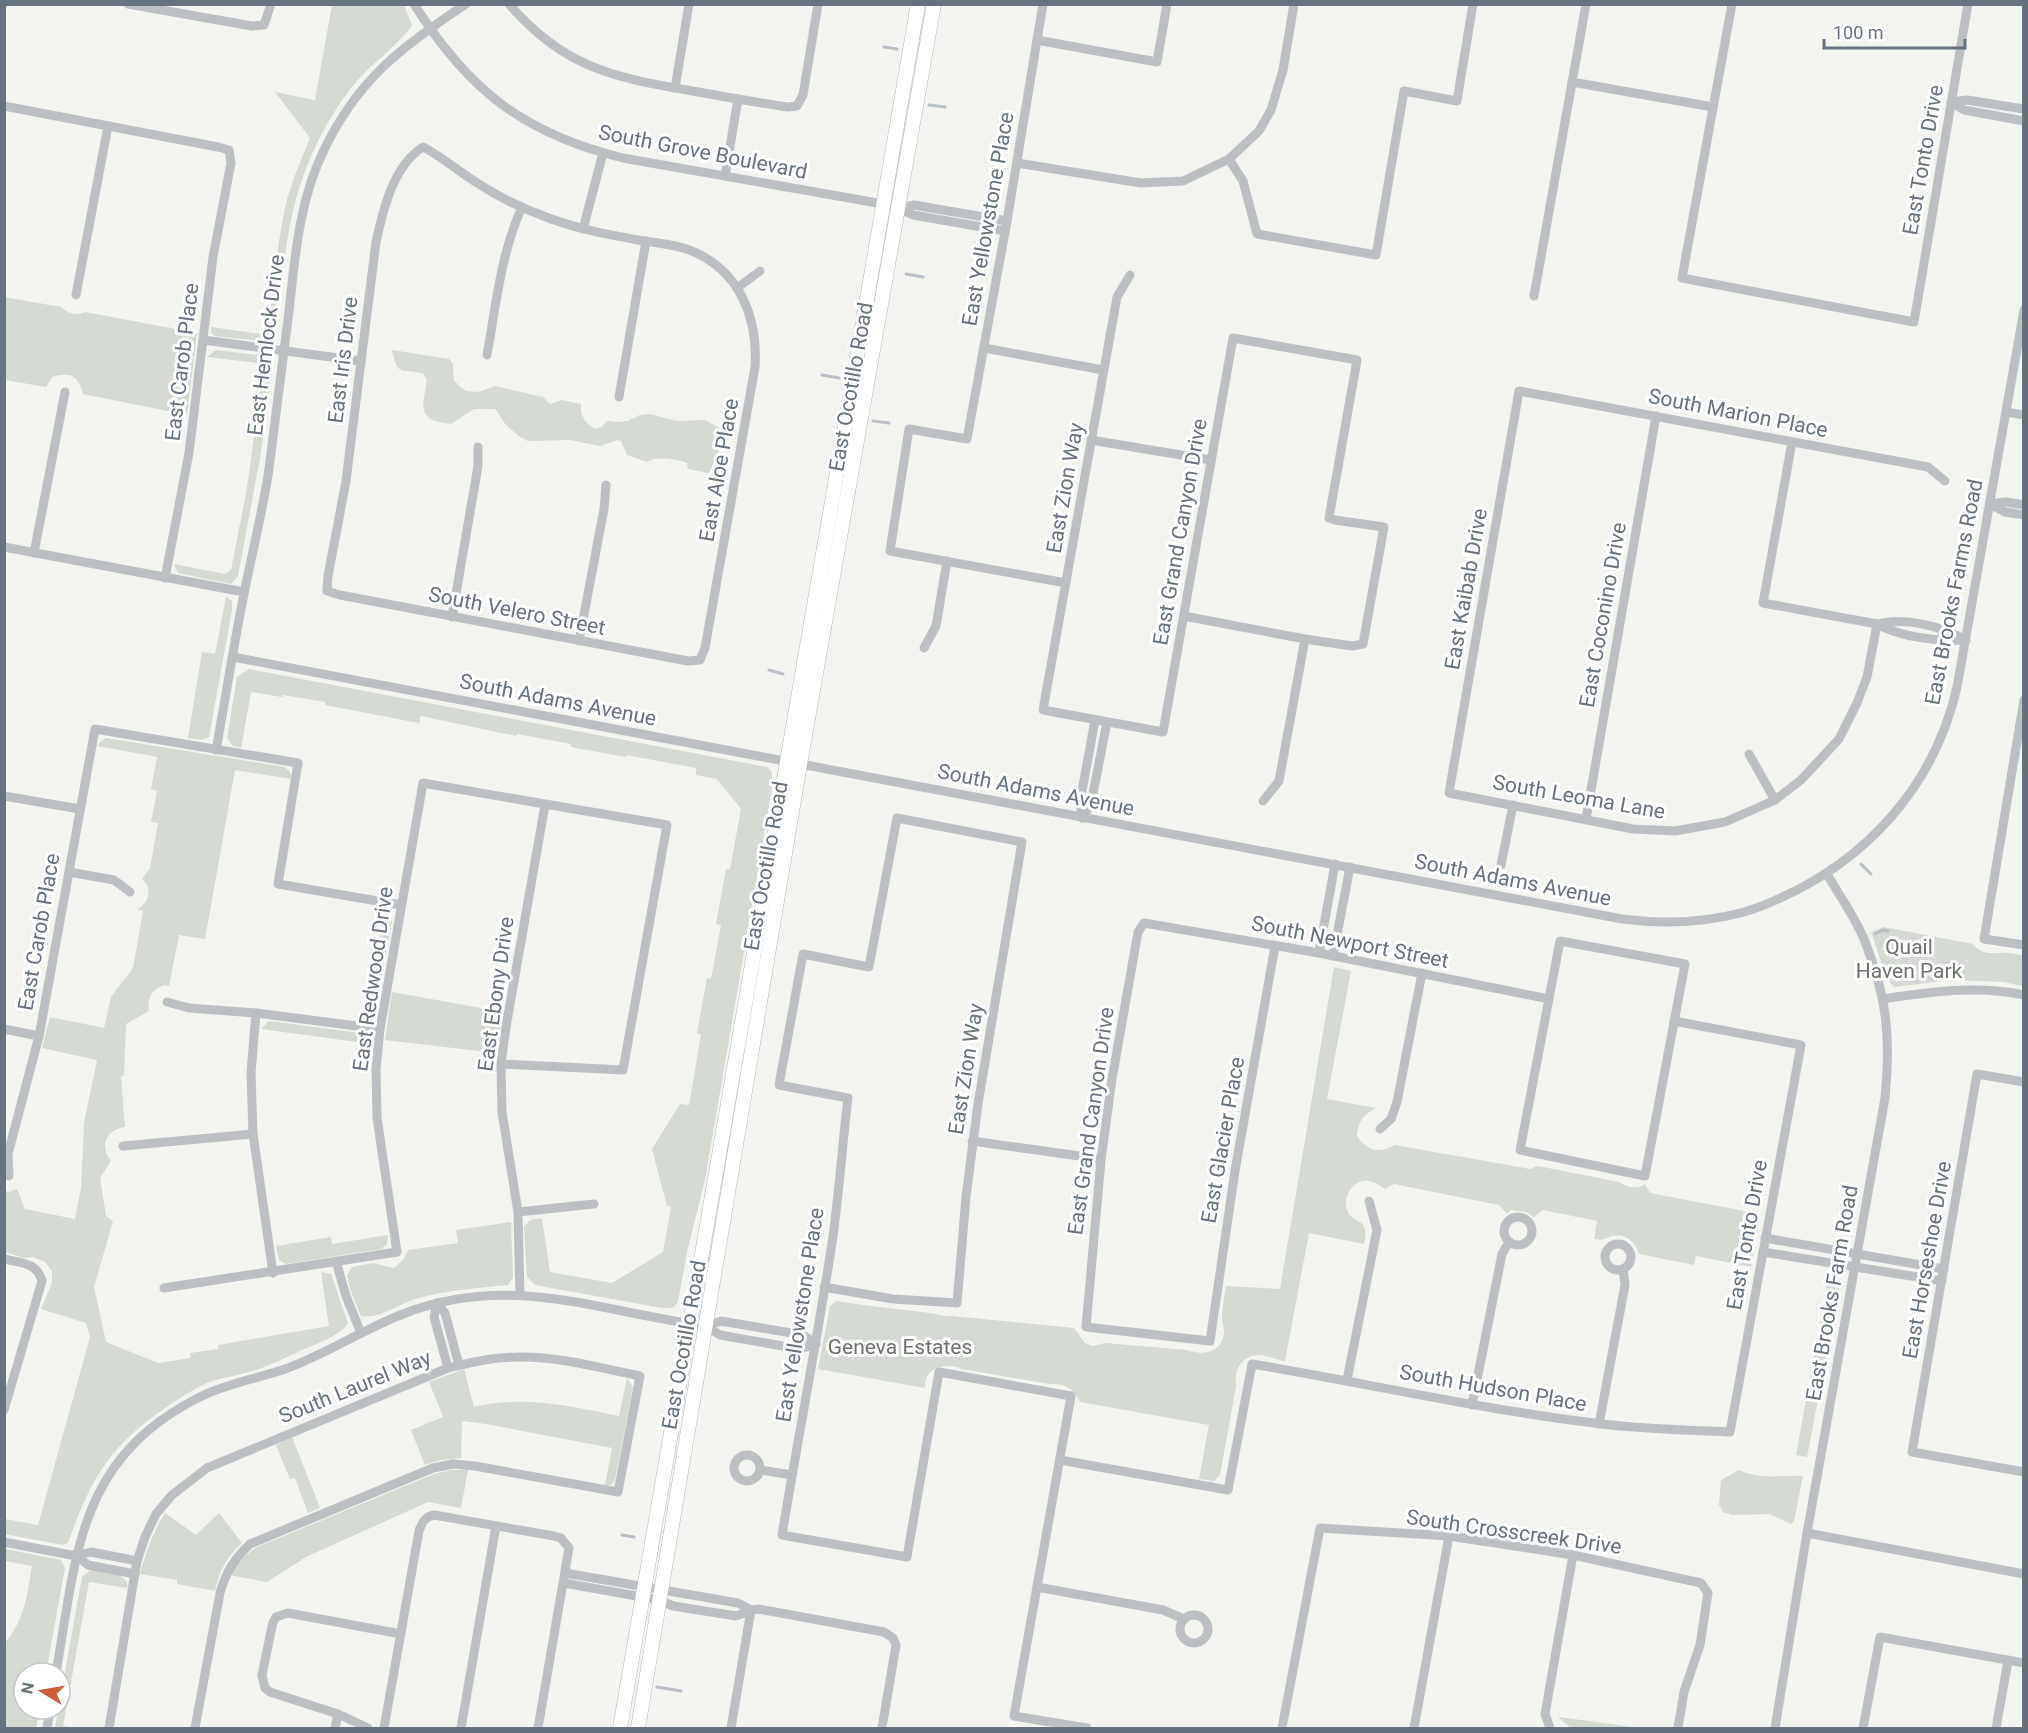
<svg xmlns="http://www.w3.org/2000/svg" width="2028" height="1733" viewBox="0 0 2028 1733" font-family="Roboto,sans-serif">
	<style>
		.green { fill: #d4d9d1 }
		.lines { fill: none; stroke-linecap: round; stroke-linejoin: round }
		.stream { stroke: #b8c0c5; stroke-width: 3 }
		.secondary-casing { stroke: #b1b5b9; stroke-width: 15 }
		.street { stroke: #bdc0c3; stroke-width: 9 }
		.secondary { stroke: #fff; stroke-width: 14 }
		.labels { text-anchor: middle; stroke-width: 6; stroke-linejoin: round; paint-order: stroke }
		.street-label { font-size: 21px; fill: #66727d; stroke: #fff }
		.park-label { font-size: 21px; fill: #677564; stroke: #fff }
	</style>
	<rect width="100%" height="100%" fill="#f3f3f0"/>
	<g class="green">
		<path d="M332,5H404L412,26C394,49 369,65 351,88C326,121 307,159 296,199C284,242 282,290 275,335L269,342L215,336L211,333V327L262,334L269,327C274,286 277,244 286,203C292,181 301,160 310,138L275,92L315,100Z"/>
		<path d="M4,297L61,307C69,314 76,316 85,312L197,333L187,415L83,394C78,375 71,372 52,377L46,387L5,380Z"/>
		<polygon points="216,350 266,356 273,363 260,458 238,576 231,584 178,573 174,564 225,574 231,570 247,488 263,371 258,363 207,357"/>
		<path d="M392,350L449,359L453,364L454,380L460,387L467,391L479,392L495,386L543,397L550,404L561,400L581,404C580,416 585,424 596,429L602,427L607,421L617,422L628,421L640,415L649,414L677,421L705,420L719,428L722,445L709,473L688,469L687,463C676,459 655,456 647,462L627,455L621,441L617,440L600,446L570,440L528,441L520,437L506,425L495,409H474L451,424C417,420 422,409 427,380L424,374C404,367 398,380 392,350Z"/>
		<polygon points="226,597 232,601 232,610 209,737 202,740 188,738 202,652 215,654"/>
		<polygon points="249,669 767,767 771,771 773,782 705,1180 687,1252 678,1302 672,1308 662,1308 535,1285 527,1277 524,1227 530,1220 542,1218 550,1272 612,1283 663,1252 671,1207 667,1206 652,1149 680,1104 689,1105 701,1035 697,1033 707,978 711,979 721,925 716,924 726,869 730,869 741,809 717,779 696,775 696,768 626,755 626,757 571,747 571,744 517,734 516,736 421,716 419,723 325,705 325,702 283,695 282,697 251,692 241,748 232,745 227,738 237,677"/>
		<path d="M106,738L285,767L290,772L291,779L235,770L205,939L179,935L169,986L164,985C151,990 147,998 149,1011L126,1024L124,1075L121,1077L125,1127C107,1129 98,1146 111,1161L100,1178L106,1216L113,1221L94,1287L106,1342L158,1363L191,1358L190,1353L218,1349V1345L329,1326L321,1272L331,1274L348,1323C340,1336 316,1344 302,1350C287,1357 271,1365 256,1370C240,1375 223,1377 207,1383C192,1390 178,1399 164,1409C109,1446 90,1481 68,1543L62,1545L5,1534V1519L38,1525L90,1337L86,1323L41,1309L52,1283V1271L45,1262L33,1257L24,1258L5,1252V1191L10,1192L17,1189L25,1209L75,1219L81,1188L84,1123L97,1060L42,1048L50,1017L104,1028L111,997L133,968L143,911L137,909C149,903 153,888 142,879L150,868L158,823L151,822L157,791L151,789L157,757L98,746L100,742Z"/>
		<polygon points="384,911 390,914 392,921 375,1014 373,1019 365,1021"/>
		<path d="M1884,927L1973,944C1983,957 1994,952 2008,953C2013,953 2018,955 2023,955V986L2003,982L1951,980L1894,987L1887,979L1871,932Z"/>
		<path d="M1334,967L1351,971L1327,1099L1376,1108C1363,1115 1358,1121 1357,1136C1367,1151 1379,1154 1395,1145L1530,1169L1538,1166L1619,1182C1629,1188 1636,1190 1645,1184L1650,1193L1760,1214L1751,1267L1696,1256L1694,1265L1639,1254C1635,1242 1626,1233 1613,1236C1603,1238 1606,1241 1594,1239L1597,1221L1543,1210L1534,1217L1526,1212L1511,1210L1507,1214L1499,1205L1394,1184L1385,1189C1379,1185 1372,1180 1364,1181C1350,1182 1341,1202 1349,1214C1352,1219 1360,1221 1363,1225C1367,1231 1365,1238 1364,1244L1309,1233L1285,1361C1277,1360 1265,1354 1257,1355C1240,1357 1234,1371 1236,1386L1220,1475L1214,1481L1199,1479L1209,1425L1080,1402C1074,1388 1064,1383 1049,1384L962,1369C948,1362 923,1367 925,1388L818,1369L830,1306L836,1301C868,1306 898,1309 930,1313C938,1314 943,1317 952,1316L1074,1328L1085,1343L1093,1346L1105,1343L1187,1350C1201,1356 1222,1353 1224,1334C1225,1329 1222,1324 1222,1320C1222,1309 1224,1297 1226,1286L1280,1289Z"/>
		<polygon points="392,992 503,1012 496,1053 385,1040"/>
		<polygon points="269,1021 367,1034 372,1044 261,1029"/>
		<path d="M511,1222L513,1277L508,1285C478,1288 448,1290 419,1298C399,1303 382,1319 361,1316L350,1289L347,1275L352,1267L373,1263L394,1268L403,1260L408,1250L458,1243L456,1230Z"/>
		<polygon points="388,1235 387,1244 381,1249 286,1264 279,1260 276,1246 331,1237 332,1244"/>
		<polygon points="1828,1280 1840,1283 1807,1457 1796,1455"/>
		<path d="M464,1369L474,1407C525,1395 569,1406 619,1416L627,1378L633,1387L615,1480L611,1485H605L612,1448L486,1424L462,1421L461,1458L440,1460L425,1465L411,1430L443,1417L429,1382Z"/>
		<polygon points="292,1437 320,1508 308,1513 295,1478 290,1479 276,1445"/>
		<polygon points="452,1470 468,1470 461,1508 428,1502 306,1557 267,1582 230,1575 240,1560 255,1548 434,1474"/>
		<path d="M1739,1470C1759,1480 1781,1475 1803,1476L1794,1521L1791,1524L1769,1514L1732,1515L1723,1512L1719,1505L1721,1480Z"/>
		<path d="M165,1513L196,1535L219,1513L242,1543C227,1557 219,1570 215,1591L177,1584V1580L140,1574C146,1552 153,1532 165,1513Z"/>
		<path d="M5,1549L61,1560L65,1568L46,1673H24V1709H40L36,1728H5V1643C25,1619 27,1596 32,1566L5,1561Z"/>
		<polygon points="91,1570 120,1575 127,1582 127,1588 89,1582 63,1726 79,1728 55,1728 82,1577"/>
		<polygon points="1558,1717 1641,1728 1571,1728"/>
	</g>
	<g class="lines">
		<g class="stream">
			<polyline points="884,47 897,49"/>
			<polyline points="929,105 945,107"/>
			<polyline points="906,274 923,277"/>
			<polyline points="822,375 839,378"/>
			<polyline points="873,421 889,423"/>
			<polyline points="769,670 783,674"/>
			<polyline points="1861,864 1871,874"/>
			<polyline points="1875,934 1883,930 1888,931"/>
			<polyline points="622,1535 634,1537"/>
			<polyline points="657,1687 681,1691"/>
		</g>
		<g class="secondary-casing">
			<g id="secondary">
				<path d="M620,1728C714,1153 818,579 918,4"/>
				<polyline points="638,1728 800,764 934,4"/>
			</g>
		</g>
		<g class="street">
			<polyline points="128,4 252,26 264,25 271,4"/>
			<path d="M414,4C468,90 524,134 623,158L883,204L898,208L913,215L1005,231"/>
			<path d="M509,4C562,66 611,77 687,90C720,96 754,102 787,107L797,106L803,95L818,4"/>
			<polyline points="1043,4 1007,221 967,439 909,429 890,551 1066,583"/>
			<polyline points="1732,4 1682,278 1914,322 1968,4"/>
			<polyline points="1037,40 1157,62 1167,4"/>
			<polyline points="1572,82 1713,107"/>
			<polyline points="675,88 689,4"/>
			<polyline points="1951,102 1964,110 2024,121"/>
			<polyline points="1951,102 1967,100 2024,109"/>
			<polyline points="4,106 218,147 229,150 231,163 213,257 189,453 165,578"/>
			<path d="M423,147C437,154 448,163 461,172C485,189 513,205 541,215C573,228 605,234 638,240C656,243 675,244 692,251C740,271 758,318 755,367L705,648L700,660L688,661L340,595L327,591L328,576L346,481L376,242C383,210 393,166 423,147Z"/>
			<polyline points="1229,159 1243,181 1257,234 1376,255 1404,91 1457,101 1473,4"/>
			<polyline points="1017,163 1141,183 1183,181 1229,159 1259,131 1271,110 1283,70 1294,4"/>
			<polyline points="725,176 738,99"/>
			<polyline points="898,208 914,205 1007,221"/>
			<polyline points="583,229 603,153"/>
			<polyline points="1130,275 1117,297 1043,710 1163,732 1233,338 1357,360 1329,518 1335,520 1384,527 1363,644 1352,646 1305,639 1184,616"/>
			<polyline points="737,288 760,271"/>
			<polyline points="76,295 108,126"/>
			<polyline points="1534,296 1586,4"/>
			<polyline points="203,340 361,361"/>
			<polyline points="984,348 1103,370"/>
			<path d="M487,355C496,305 501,253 522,207"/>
			<polyline points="619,397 646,241"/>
			<polyline points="2006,412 2024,415"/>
			<polyline points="1091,440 1211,460"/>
			<path d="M1792,442L1763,603L1877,624C1900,637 1940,642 1966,640"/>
			<polyline points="1990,504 2005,512 2024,515"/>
			<polyline points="1990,504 2006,502 2024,505"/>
			<polyline points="4,547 244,592"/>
			<polyline points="34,553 65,392"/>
			<polyline points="452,617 478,466 478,447"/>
			<polyline points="1877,624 1867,677 1857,703 1839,739 1801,780 1775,800 1725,822 1675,831 1633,829 1449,793 1519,391 1928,467 1945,481"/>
			<path d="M1877,624C1906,617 1940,626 1966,640"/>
			<polyline points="579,641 604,509 606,485"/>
			<polyline points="924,648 936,626 947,561"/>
			<path d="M233,657L1622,919C1662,924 1704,923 1744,912C1763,907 1781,898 1799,889C1879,847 1937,776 1957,687L2024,310"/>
			<polyline points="2024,700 1984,939 2024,945"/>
			<path d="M216,750C226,696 234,642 245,589C253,549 263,509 269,469C276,416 282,364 289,311C295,257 299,202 323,152C357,80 401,47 466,4"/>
			<polyline points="1749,754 1775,800"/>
			<polyline points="4,796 80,809"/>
			<polyline points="1263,801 1279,781 1305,639"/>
			<polyline points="1082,818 1091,804 1107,722"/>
			<polyline points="1082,818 1080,802 1095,720"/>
			<polyline points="1586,819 1656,416"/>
			<polyline points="1501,865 1513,805"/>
			<polyline points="69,872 114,880 130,892"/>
			<polygon points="1560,941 1685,964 1645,1176 1520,1150"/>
			<polyline points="1275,946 1235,1171 1210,1341 1086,1327 1101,1160 1112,1079 1138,932 1144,923 1319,953 1549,999"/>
			<polyline points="1319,953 1335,864"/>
			<polyline points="1333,956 1350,867"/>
			<path d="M1883,999C1930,992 1976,985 2024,995"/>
			<polyline points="167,1002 189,1008 256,1013 380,1029"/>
			<polyline points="256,1013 251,1073 253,1134 273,1273"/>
			<polyline points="4,1029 39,1036"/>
			<polyline points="2024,1082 1977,1074 1912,1452 2024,1472"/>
			<polyline points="1380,1129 1391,1119 1397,1102 1422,973"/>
			<polyline points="972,1141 1101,1159"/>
			<polyline points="123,1146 253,1134"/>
			<polyline points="9,1176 8,1154 39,1036 95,729 298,763 278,884 401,905"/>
			<polyline points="518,1212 594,1204"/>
			<circle cx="1518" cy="1231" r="14"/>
			<polyline points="1765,1238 1944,1269"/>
			<circle cx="1618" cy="1257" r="13"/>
			<polyline points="1763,1252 1942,1281"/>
			<path d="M4,1259C21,1263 37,1262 42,1281L4,1410"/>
			<polyline points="336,1261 346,1296 361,1333"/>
			<path d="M824,1287L893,1299L957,1303L966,1197L978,1104L1022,842L897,818L869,967L803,954L779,1085L848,1098C842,1147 839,1195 832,1243C817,1341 798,1438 782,1535L907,1557L939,1372L1071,1396L1014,1716L1087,1728"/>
			<polyline points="164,1288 397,1252 377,1118 376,1069 380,1029 423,783 667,825 623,1070 501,1064"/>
			<polyline points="520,1295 518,1212 502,1112 501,1064 506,1027 545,805"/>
			<polyline points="437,1303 434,1317 448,1368"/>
			<polyline points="437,1303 445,1313 459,1365"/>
			<polyline points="706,1326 720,1335 800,1349 816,1344"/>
			<polyline points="1347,1380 1377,1230 1369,1201"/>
			<polyline points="1472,1405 1502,1254 1509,1242"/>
			<polyline points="1599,1424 1625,1285 1623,1269"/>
			<circle cx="747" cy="1468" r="13"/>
			<path d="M1060,1460L1228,1490L1252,1364C1366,1383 1479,1409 1594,1423C1639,1429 1685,1430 1730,1432L1801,1045L1674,1021"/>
			<polyline points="760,1470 792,1475"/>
			<polyline points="1807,1533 2024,1574"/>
			<polyline points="4,1542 76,1556 91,1552 137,1561"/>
			<polyline points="76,1556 88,1565 135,1574"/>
			<polyline points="565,1573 738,1603 751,1610"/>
			<polyline points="564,1583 659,1600 673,1606 736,1616 751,1610 759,1609 884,1632 893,1638 896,1645 882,1728"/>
			<polyline points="1037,1587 1163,1610 1184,1619"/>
			<circle cx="1194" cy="1629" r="14"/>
			<path d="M56,1673C77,1552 78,1457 202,1396C229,1383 260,1378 288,1368C328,1353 364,1329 403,1314C510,1272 600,1312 706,1326L721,1321L803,1335L816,1344"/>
			<polyline points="47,1728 50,1709"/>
			<path d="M109,1728L137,1561L145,1537L156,1514L172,1495L207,1468L448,1368C471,1362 493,1357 517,1357C558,1356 600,1368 640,1376L618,1492L475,1466L453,1464L433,1468L250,1544C234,1559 226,1572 220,1593L195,1728"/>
			<polyline points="335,1728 338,1714"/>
			<polyline points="368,1728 338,1714 270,1692 265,1688 262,1675 273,1622 276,1617 288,1613 401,1634"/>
			<path d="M384,1728L419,1531C422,1522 425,1517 434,1515L554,1536L561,1538L569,1548L538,1728"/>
			<polyline points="461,1728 496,1526"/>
			<polyline points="731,1728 751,1610"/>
			<polyline points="1282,1728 1320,1528 1449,1536 1573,1555 1701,1583 1708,1593 1700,1645 1684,1692 1678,1728"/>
			<polyline points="1414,1728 1449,1536"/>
			<polyline points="1550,1728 1545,1714 1573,1555"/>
			<path d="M1775,1728L1807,1533L1885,1098C1891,1037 1887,997 1864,939C1855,917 1839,895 1827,874"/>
			<polyline points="1863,1728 1880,1637 2024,1663"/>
			<polyline points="1996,1728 2008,1661"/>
		</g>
		<use href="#secondary" class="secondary"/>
	</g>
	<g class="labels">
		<g class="street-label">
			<text transform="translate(703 152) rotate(11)" y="7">South Grove Boulevard</text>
			<text transform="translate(1923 160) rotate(-80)" y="7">East Tonto Drive</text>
			<text transform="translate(988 219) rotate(-80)" y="7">East Yellowstone Place</text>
			<text transform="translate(266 345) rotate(-83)" y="7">East Hemlock Drive</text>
			<text transform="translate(343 360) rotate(-83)" y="7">East Iris Drive</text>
			<text transform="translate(182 362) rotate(-83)" y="7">East Carob Place</text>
			<text transform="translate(851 387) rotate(-80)" y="7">East Ocotillo Road</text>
			<text transform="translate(1738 413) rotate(11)" y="7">South Marion Place</text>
			<text transform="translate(719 470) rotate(-80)" y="7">East Aloe Place</text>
			<text transform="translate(1065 488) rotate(-80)" y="7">East Zion Way</text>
			<text transform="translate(1180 532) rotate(-80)" y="7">East Grand Canyon Drive</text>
			<text transform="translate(1466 589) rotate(-80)" y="7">East Kaibab Drive</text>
			<text transform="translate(1954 592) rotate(-79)" y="7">East Brooks Farms Road</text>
			<text transform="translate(517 611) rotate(11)" y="7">South Velero Street</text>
			<text transform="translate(1603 615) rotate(-80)" y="7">East Coconino Drive</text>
			<text transform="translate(558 700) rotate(11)" y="7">South Adams Avenue</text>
			<text transform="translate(1036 790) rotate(11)" y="7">South Adams Avenue</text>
			<text transform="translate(1579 797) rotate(10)" y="7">South Leoma Lane</text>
			<text transform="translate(766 866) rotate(-80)" y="7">East Ocotillo Road</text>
			<text transform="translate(1513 880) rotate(11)" y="7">South Adams Avenue</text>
			<text transform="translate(39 932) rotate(-80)" y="7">East Carob Place</text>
			<text transform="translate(1350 942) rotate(11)" y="7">South Newport Street</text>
			<text transform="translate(373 979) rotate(-82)" y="7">East Redwood Drive</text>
			<text transform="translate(496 994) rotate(-82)" y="7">East Ebony Drive</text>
			<text transform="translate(966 1069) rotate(-81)" y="7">East Zion Way</text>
			<text transform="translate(1091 1121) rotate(-82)" y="7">East Grand Canyon Drive</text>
			<text transform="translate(1223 1140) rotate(-80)" y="7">East Glacier Place</text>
			<text transform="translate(1747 1235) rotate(-80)" y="7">East Tonto Drive</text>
			<text transform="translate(1927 1260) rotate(-80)" y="7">East Horseshoe Drive</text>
			<text transform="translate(1832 1293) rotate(-80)" y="7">East Brooks Farm Road</text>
			<text transform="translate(800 1315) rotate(-81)" y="7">East Yellowstone Place</text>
			<text transform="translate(684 1345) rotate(-80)" y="7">East Ocotillo Road</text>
			<text transform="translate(355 1387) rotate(-22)" y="7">South Laurel Way</text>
			<text transform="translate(1493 1388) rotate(10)" y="7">South Hudson Place</text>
			<text transform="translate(1514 1532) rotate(8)" y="7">South Crosscreek Drive</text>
		</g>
		<g class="park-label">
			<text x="1909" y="954">Quail<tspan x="1909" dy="24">Haven Park</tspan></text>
			<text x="900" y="1354">Geneva Estates</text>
		</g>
	</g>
	<rect width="2028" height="1733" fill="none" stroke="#66727d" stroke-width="12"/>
	<g transform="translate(42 1691) rotate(281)"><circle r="28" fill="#ffffff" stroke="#c2c7cb" stroke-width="1.5"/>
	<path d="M0-4.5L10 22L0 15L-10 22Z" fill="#cd5e36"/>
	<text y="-9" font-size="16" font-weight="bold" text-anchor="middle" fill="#66727d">N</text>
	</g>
	<path d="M1824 39v9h141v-9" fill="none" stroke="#66727d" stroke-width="3"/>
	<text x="1833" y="39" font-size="18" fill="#66727d" stroke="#ffffff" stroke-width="4.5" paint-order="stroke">100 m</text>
</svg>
